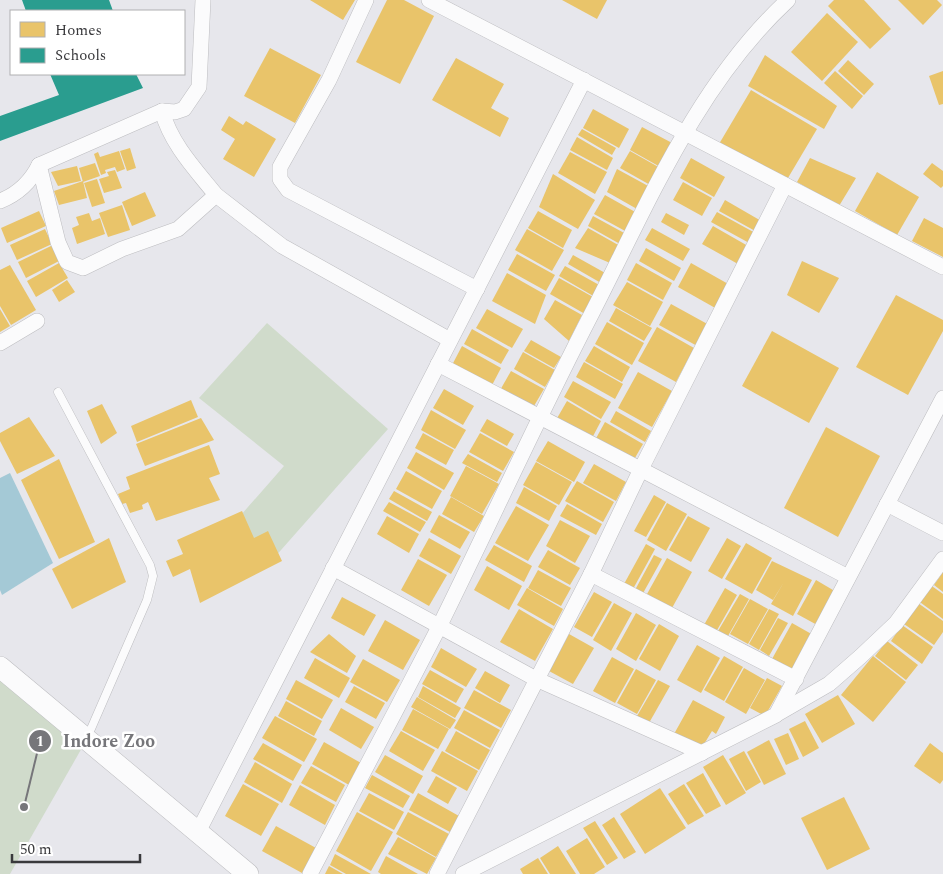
<svg xmlns="http://www.w3.org/2000/svg" width="943" height="874" viewBox="0 0 943 874" font-family="Spectral,serif">
	<style>
		.green { fill: #d0dbcb }
		.water { fill: #a4c9d6 }
		.homes { fill: #e9c46a }
		.schools { fill: #2a9d8f }
		.lines { fill: none; stroke-linecap: round; stroke-linejoin: round }
		.lane-casing { stroke: #bdbdc0; stroke-width: 9 }
		.street-casing { stroke: #bdbdc0; stroke-width: 16 }
		.secondary-casing { stroke: #bdbdc0; stroke-width: 22 }
		.lane { stroke: #fbfbfc; stroke-width: 8 }
		.street { stroke: #fbfbfc; stroke-width: 15 }
		.secondary { stroke: #fbfbfc; stroke-width: 21 }
		.leader { fill: none; stroke: #76767a; stroke-width: 2 }
		.callout-dot { fill: #76767a; stroke: #fff; stroke-width: 2 }
		.mark-label { font-size: 15px; text-anchor: middle; font-weight: bold; fill: #fff }
		.callout-label { font-size: 18px; text-anchor: middle; font-weight: bold; fill: #76767a; stroke: #fff; stroke-width: 5; stroke-linejoin: round; paint-order: stroke }
	</style>
	<rect width="100%" height="100%" fill="#e7e7ec"/>
	<g class="green">
		<polygon points="267,323 388,429 266,567 226,532 284,466 199,398"/>
		<polygon points="0,667 87,739 10,874 0,874"/>
	</g>
	<polygon class="water" points="10,473 53,563 2,595 0,590 0,478"/>
	<g class="homes">
		<polygon points="310,0 355,0 343,20"/>
		<polygon points="387,0 404,0 434,16 400,84 356,62"/>
		<polygon points="562,0 607,0 597,19"/>
		<polygon points="834,0 864,0 891,29 870,49 828,6"/>
		<polygon points="898,0 937,0 942,5 923,25"/>
		<polygon points="827,13 858,42 822,81 791,52"/>
		<polygon points="270,48 321,75 295,123 244,96"/>
		<polygon points="765,55 837,106 824,129 748,86"/>
		<polygon points="456,58 504,84 491,108 509,118 500,137 432,100"/>
		<polygon points="848,60 874,84 864,95 838,71"/>
		<polygon points="835,71 863,96 852,109 824,83"/>
		<polygon points="943,71 943,104 939,105 929,76"/>
		<polygon points="751,90 817,129 785,183 719,144"/>
		<polygon points="593,109 629,129 619,148 583,128"/>
		<polygon points="229,116 243,125 246,121 276,139 254,177 223,159 235,139 221,130"/>
		<polygon points="642,127 674,144 662,168 630,150"/>
		<polygon points="582,129 616,148 612,155 578,135"/>
		<polygon points="577,137 613,158 607,170 570,150"/>
		<polygon points="130,148 136,168 127,171 120,151"/>
		<polygon points="119,151 125,169 117,172 115,167 105,170 106,173 101,175 94,154 98,152 100,157"/>
		<polygon points="630,151 662,169 652,186 620,168"/>
		<polygon points="570,152 607,172 595,194 558,173"/>
		<polygon points="691,158 725,177 714,197 680,178"/>
		<polygon points="810,158 856,178 839,206 797,182"/>
		<polygon points="95,163 100,176 83,182 79,168"/>
		<polygon points="932,163 943,171 943,186 941,188 923,174"/>
		<polygon points="77,166 81,181 58,186 51,172"/>
		<polygon points="617,169 650,187 637,209 607,192"/>
		<polygon points="115,170 122,188 104,193 99,179 109,176 107,172"/>
		<polygon points="877,172 919,197 897,235 855,211"/>
		<polygon points="553,174 595,200 578,229 539,207"/>
		<polygon points="97,179 105,203 92,207 84,183"/>
		<polygon points="83,181 87,198 59,205 54,191"/>
		<polygon points="683,182 712,198 702,216 673,200"/>
		<polygon points="145,192 156,216 132,226 122,202"/>
		<polygon points="605,195 637,213 627,232 594,214"/>
		<polygon points="725,200 763,222 757,232 719,211"/>
		<polygon points="122,205 130,230 108,237 99,213"/>
		<polygon points="39,211 46,226 7,243 1,228"/>
		<polygon points="538,211 572,230 563,248 528,228"/>
		<polygon points="717,212 757,234 751,244 711,222"/>
		<polygon points="89,213 92,221 100,218 105,234 77,244 72,228 79,225 76,217"/>
		<polygon points="666,213 689,225 684,235 661,222"/>
		<polygon points="593,216 626,234 620,244 588,226"/>
		<polygon points="924,218 943,228 943,257 912,241"/>
		<polygon points="713,226 748,246 738,264 702,244"/>
		<polygon points="588,228 620,246 610,263 575,248"/>
		<polygon points="652,228 690,249 683,261 645,240"/>
		<polygon points="45,229 52,244 17,260 10,245"/>
		<polygon points="527,229 564,250 552,271 515,250"/>
		<polygon points="53,245 61,260 26,278 18,262"/>
		<polygon points="646,248 681,268 674,281 639,261"/>
		<polygon points="517,254 555,275 546,291 508,270"/>
		<polygon points="573,255 607,274 601,283 568,264"/>
		<polygon points="802,261 839,278 819,313 787,295"/>
		<polygon points="59,263 68,278 36,297 27,281"/>
		<polygon points="636,263 672,283 663,300 627,280"/>
		<polygon points="691,263 730,285 717,309 678,287"/>
		<polygon points="10,265 36,310 11,325 0,306 0,270"/>
		<polygon points="565,266 601,286 595,297 559,276"/>
		<polygon points="507,273 546,295 535,324 492,301"/>
		<polygon points="559,278 593,297 585,314 550,294"/>
		<polygon points="67,280 75,292 59,302 52,290"/>
		<polygon points="627,282 663,302 650,326 613,305"/>
		<polygon points="896,295 943,320 943,331 908,395 856,367"/>
		<polygon points="555,300 582,315 569,341 544,319"/>
		<polygon points="671,304 711,326 699,347 659,325"/>
		<polygon points="616,308 652,328 644,341 609,321"/>
		<polygon points="0,309 10,326 0,332"/>
		<polygon points="487,309 523,329 512,348 476,328"/>
		<polygon points="607,322 644,343 632,365 595,344"/>
		<polygon points="657,327 694,348 676,382 638,361"/>
		<polygon points="472,329 509,350 501,364 464,344"/>
		<polygon points="772,331 839,368 809,423 742,386"/>
		<polygon points="531,340 561,357 554,368 524,351"/>
		<polygon points="462,346 501,368 490,389 451,367"/>
		<polygon points="594,346 630,367 622,382 585,361"/>
		<polygon points="523,352 555,370 545,387 514,369"/>
		<polygon points="584,362 623,384 615,399 576,377"/>
		<polygon points="511,371 544,389 531,411 499,392"/>
		<polygon points="638,372 672,391 652,427 618,408"/>
		<polygon points="573,381 611,402 601,419 564,397"/>
		<polygon points="444,389 474,406 463,425 433,408"/>
		<polygon points="191,400 198,417 137,442 131,426"/>
		<polygon points="567,401 601,421 591,440 556,420"/>
		<polygon points="102,404 117,433 101,444 87,411"/>
		<polygon points="431,410 466,430 455,449 421,430"/>
		<polygon points="616,411 651,431 645,442 610,422"/>
		<polygon points="29,417 55,456 17,474 0,441 0,433"/>
		<polygon points="201,418 214,440 145,466 136,444"/>
		<polygon points="487,419 514,434 507,446 480,431"/>
		<polygon points="605,422 643,444 632,463 594,442"/>
		<polygon points="826,427 880,456 838,537 784,508"/>
		<polygon points="423,433 454,450 446,465 415,448"/>
		<polygon points="480,433 514,452 503,471 469,452"/>
		<polygon points="548,441 585,462 574,482 536,461"/>
		<polygon points="209,445 220,474 209,478 220,500 156,521 148,502 142,505 143,509 130,513 126,503 122,504 118,494 130,489 126,477"/>
		<polygon points="416,452 454,473 444,490 407,468"/>
		<polygon points="468,454 502,473 497,482 462,463"/>
		<polygon points="59,459 95,542 59,559 21,480"/>
		<polygon points="536,462 572,482 559,505 523,485"/>
		<polygon points="594,464 626,482 616,501 583,483"/>
		<polygon points="466,466 499,484 482,514 450,496"/>
		<polygon points="406,471 442,491 432,509 396,489"/>
		<polygon points="577,481 614,502 603,522 565,501"/>
		<polygon points="524,487 557,506 549,521 516,503"/>
		<polygon points="394,491 432,512 427,521 389,499"/>
		<polygon points="654,495 666,502 646,537 634,531"/>
		<polygon points="451,497 484,516 474,532 442,514"/>
		<polygon points="389,502 426,522 420,532 383,511"/>
		<polygon points="667,503 687,514 666,551 647,540"/>
		<polygon points="567,504 602,524 596,535 560,516"/>
		<polygon points="516,506 549,525 528,561 495,543"/>
		<polygon points="242,511 254,538 268,531 282,561 200,603 190,569 173,577 166,561 183,554 177,540"/>
		<polygon points="439,515 470,532 460,549 430,532"/>
		<polygon points="387,516 419,534 409,553 377,534"/>
		<polygon points="688,516 710,528 691,562 669,550"/>
		<polygon points="560,520 590,536 575,563 546,546"/>
		<polygon points="109,538 126,582 72,609 52,569"/>
		<polygon points="429,538 461,556 451,574 419,556"/>
		<polygon points="727,538 741,546 722,579 708,571"/>
		<polygon points="746,543 772,558 752,594 725,579"/>
		<polygon points="646,544 655,549 633,589 624,584"/>
		<polygon points="494,545 532,566 524,582 485,560"/>
		<polygon points="548,550 580,568 570,585 538,567"/>
		<polygon points="654,555 662,559 642,595 635,590"/>
		<polygon points="667,558 692,572 672,608 647,594"/>
		<polygon points="418,559 447,575 429,606 401,590"/>
		<polygon points="772,561 812,580 793,616 771,604 784,582 773,600 756,590"/>
		<polygon points="487,566 522,586 509,610 474,590"/>
		<polygon points="538,570 571,588 561,606 528,588"/>
		<polygon points="943,572 943,592 934,585"/>
		<polygon points="816,580 838,593 819,626 797,614"/>
		<polygon points="929,584 943,594 943,619 917,600"/>
		<polygon points="527,588 563,609 554,626 517,605"/>
		<polygon points="725,588 737,595 716,632 704,625"/>
		<polygon points="594,592 612,602 592,637 574,627"/>
		<polygon points="740,594 749,599 728,636 718,631"/>
		<polygon points="342,597 376,615 364,636 331,618"/>
		<polygon points="750,599 768,609 748,644 730,634"/>
		<polygon points="614,603 632,613 611,651 593,640"/>
		<polygon points="918,603 943,621 943,632 934,645 904,624"/>
		<polygon points="519,609 553,629 535,661 500,642"/>
		<polygon points="769,609 779,614 759,650 749,644"/>
		<polygon points="636,613 656,625 636,661 616,649"/>
		<polygon points="778,618 788,623 769,656 760,650"/>
		<polygon points="385,620 420,640 403,670 368,651"/>
		<polygon points="792,623 815,636 795,672 772,659"/>
		<polygon points="659,624 679,636 660,671 639,659"/>
		<polygon points="902,625 933,647 922,664 891,641"/>
		<polygon points="329,634 356,656 347,673 310,652"/>
		<polygon points="569,634 594,648 573,684 549,671"/>
		<polygon points="887,641 918,665 906,680 875,656"/>
		<polygon points="697,645 720,658 701,693 677,680"/>
		<polygon points="441,648 477,669 466,687 431,667"/>
		<polygon points="724,656 743,667 724,701 704,690"/>
		<polygon points="873,656 906,682 873,722 841,695"/>
		<polygon points="612,657 634,669 615,703 593,691"/>
		<polygon points="315,658 350,678 339,698 304,678"/>
		<polygon points="363,659 400,680 387,702 350,682"/>
		<polygon points="744,668 765,680 746,714 725,702"/>
		<polygon points="636,669 656,680 637,714 617,703"/>
		<polygon points="430,670 464,689 456,703 422,684"/>
		<polygon points="485,671 510,685 500,703 475,688"/>
		<polygon points="767,678 782,686 765,716 750,708"/>
		<polygon points="296,680 333,700 322,719 286,699"/>
		<polygon points="658,680 670,686 649,723 637,716"/>
		<polygon points="354,686 385,703 376,719 345,702"/>
		<polygon points="423,686 461,708 455,718 418,697"/>
		<polygon points="474,690 511,710 501,728 464,708"/>
		<polygon points="838,695 855,724 822,743 805,714"/>
		<polygon points="417,697 456,720 450,729 411,707"/>
		<polygon points="693,700 725,717 716,734 712,731 701,749 674,734"/>
		<polygon points="286,701 322,721 314,736 278,716"/>
		<polygon points="341,708 374,727 361,749 329,730"/>
		<polygon points="413,709 449,729 438,749 402,730"/>
		<polygon points="464,710 500,730 490,748 454,728"/>
		<polygon points="275,716 317,739 304,762 262,738"/>
		<polygon points="805,721 819,748 803,757 789,729"/>
		<polygon points="401,731 435,750 423,771 389,751"/>
		<polygon points="456,731 490,750 479,770 445,751"/>
		<polygon points="788,733 799,759 786,765 774,739"/>
		<polygon points="769,740 786,774 764,785 747,752"/>
		<polygon points="324,742 361,763 349,785 312,764"/>
		<polygon points="263,743 302,765 293,781 253,759"/>
		<polygon points="930,743 943,753 943,780 940,784 914,766"/>
		<polygon points="442,751 478,771 467,791 431,771"/>
		<polygon points="744,751 761,782 746,791 729,759"/>
		<polygon points="385,755 423,776 413,794 375,772"/>
		<polygon points="723,755 746,793 726,805 703,767"/>
		<polygon points="255,762 292,784 282,803 244,782"/>
		<polygon points="311,766 345,785 336,802 301,783"/>
		<polygon points="703,773 721,806 706,814 686,783"/>
		<polygon points="372,775 410,796 403,808 365,788"/>
		<polygon points="436,776 457,788 448,804 427,792"/>
		<polygon points="243,784 279,804 261,836 225,816"/>
		<polygon points="684,784 704,816 688,825 668,794"/>
		<polygon points="300,785 335,805 325,825 289,805"/>
		<polygon points="660,788 686,828 645,854 620,814"/>
		<polygon points="369,793 404,812 394,830 359,811"/>
		<polygon points="418,793 459,816 450,832 409,810"/>
		<polygon points="844,797 870,849 827,870 801,818"/>
		<polygon points="357,812 393,832 371,871 336,851"/>
		<polygon points="408,812 449,834 436,857 396,834"/>
		<polygon points="614,817 636,852 624,859 602,825"/>
		<polygon points="595,821 618,858 607,865 583,828"/>
		<polygon points="276,826 316,848 302,873 262,851"/>
		<polygon points="398,837 436,858 427,874 388,854"/>
		<polygon points="587,838 605,867 594,874 580,874 566,851"/>
		<polygon points="558,846 576,874 550,874 540,858"/>
		<polygon points="335,854 371,874 346,874 330,865"/>
		<polygon points="386,856 418,874 381,874 378,872"/>
		<polygon points="538,858 548,874 523,874 520,869"/>
		<polygon points="329,866 343,874 325,874"/>
	</g>
	<g class="schools">
		<polygon points="22,0 109,0 113,11 26,11"/>
		<polygon points="50,74 136,74 143,88 0,141 0,116 59,95"/>
	</g>
	<g class="lines">
		<g class="lane-casing">
			<polyline id="lane" points="58,392 150,565 153,576 147,600 87,738"/>
		</g>
		<g class="street-casing">
			<g id="street">
				<polyline points="366,0 329,80 280,167 280,179 288,190 477,289"/>
				<polyline points="429,0 943,267"/>
				<path d="M162,111C171,144 195,169 216,195"/>
				<polyline points="39,165 58,242 67,262 83,268 122,249 178,229 216,195 282,246 450,340"/>
				<path d="M0,201C18,194 30,183 39,165L162,111L175,112L184,109L199,87L203,0"/>
				<polyline points="0,343 37,321"/>
				<polyline points="438,364 848,577"/>
				<polyline points="887,504 943,533"/>
				<polyline points="333,568 536,679 702,753"/>
				<polyline points="591,574 796,679"/>
				<polyline points="777,714 829,684 860,657 896,623 943,559"/>
				<polyline points="198,832 584,80"/>
				<path d="M310,874C353,792 396,711 438,629C490,524 538,417 592,313C648,204 697,84 788,0"/>
				<polyline points="437,874 591,574 641,469 785,185"/>
				<polyline points="463,874 776,715 943,398"/>
			</g>
		</g>
		<g class="secondary-casing">
			<polyline id="secondary" points="0,667 248,874"/>
		</g>
		<use href="#lane" class="lane"/>
		<use href="#street" class="street"/>
		<use href="#secondary" class="secondary"/>
	</g>
	<path class="leader" d="M24 807L40 741"/>
	<g class="callout-dot">
		<circle cx="24" cy="807" r="5"/>
		<circle cx="40" cy="741" r="12"/>
	</g>
	<g class="mark-label">
		<text x="40" y="746">1</text>
	</g>
	<g class="callout-label">
		<text x="109" y="747">Indore Zoo</text>
	</g>
	<rect x="10" y="10" width="175" height="65" fill="#ffffff" stroke="#b0b0b1"/>
	<rect x="20" y="22" width="25" height="15" fill="#e9c46a" stroke="#b0b0b1"/>
	<text x="55" y="35" font-size="15" fill="#39393c">Homes</text>
	<rect x="20" y="48" width="25" height="15" fill="#2a9d8f" stroke="#b0b0b1"/>
	<text x="55" y="60" font-size="15" fill="#39393c">Schools</text>
	<path d="M12 854v8h128v-8" fill="none" stroke="#39393c" stroke-width="2.5"/>
	<text x="20" y="854" font-size="15" fill="#39393c" stroke="#ffffff" stroke-width="4" paint-order="stroke">50 m</text>
</svg>
